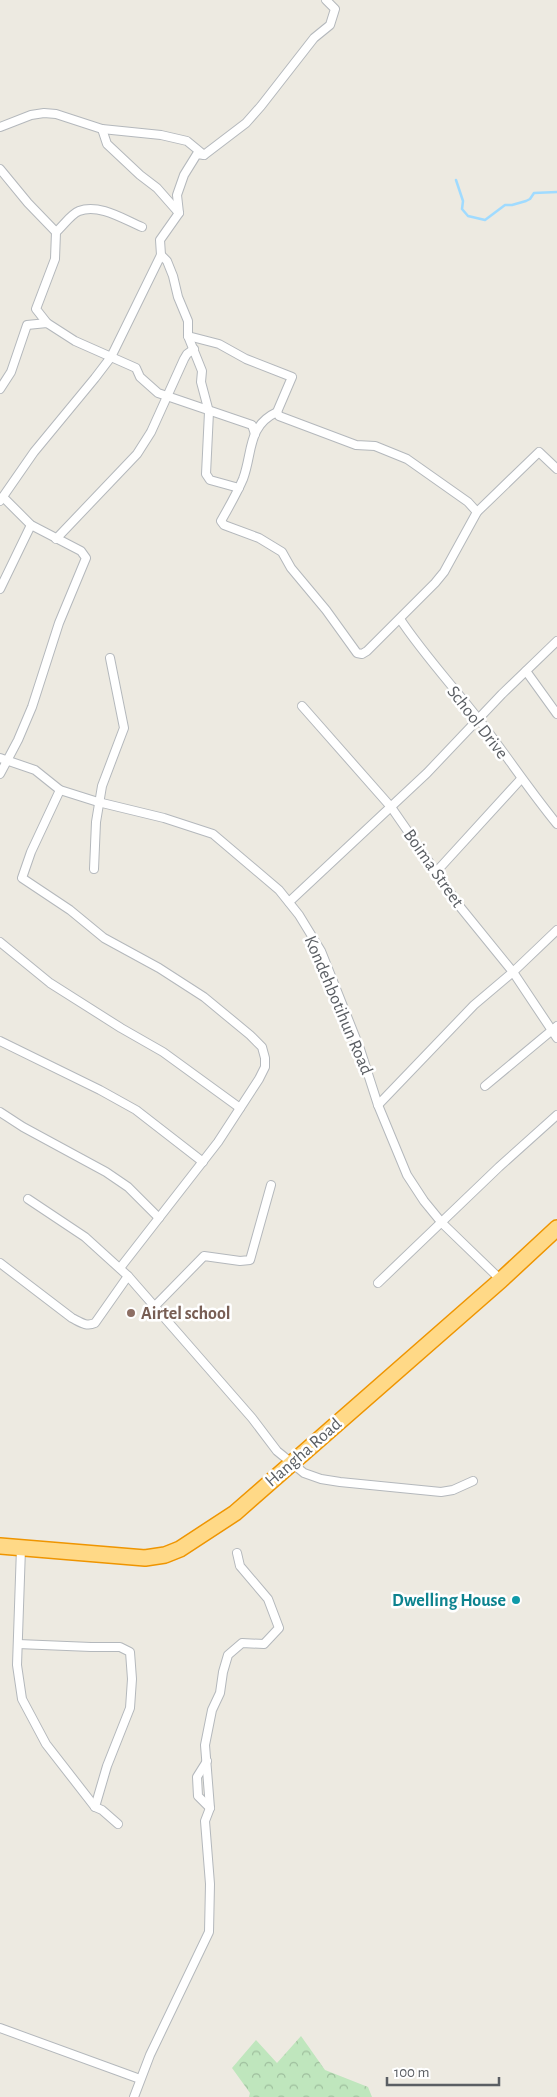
<svg xmlns="http://www.w3.org/2000/svg" width="557" height="2097" viewBox="0 0 557 2097" font-family="'Alegreya Sans',sans-serif">
	<style>
		.forest { fill: url(#forest-crowns) }
		.lines { fill: none; stroke-linecap: round; stroke-linejoin: round }
		.stream { stroke: #a0dbff; stroke-width: 2.5 }
		.street-casing { stroke: #b4b8bc; stroke-width: 10 }
		.highway-casing { stroke: #ef9500; stroke-width: 18 }
		.street { stroke: #fff; stroke-width: 8 }
		.highway { stroke: #ffd987; stroke-width: 15 }
		.education-dot { fill: #8d6e63; stroke: #fff; stroke-width: 2 }
		.culture-dot { fill: #0f9aa8; stroke: #fff; stroke-width: 2 }
		.labels { text-anchor: middle; stroke-width: 5; stroke-linejoin: round; paint-order: stroke }
		.street-label { font-size: 18px; fill: #5a5e63; stroke: #fff }
		.education-label { font-size: 18px; font-weight: bold; fill: #785e54; stroke: #fff; text-anchor: start }
		.culture-label { font-size: 18px; font-weight: bold; fill: #0d838f; stroke: #fff; text-anchor: end }
	</style>
	<defs>
		<pattern id="forest-crowns" width="20" height="18" patternUnits="userSpaceOnUse" patternTransform="scale(1.25)"><rect width="20" height="18" fill="#bfe6bd"/><path d="M2 6a3 3 0 1 1 6 0M12 15a3 3 0 1 1 6 0" fill="none" stroke="#9ebe9d"/></pattern>
	</defs>
	<rect width="100%" height="100%" fill="#edeae1"/>
	<polygon class="forest" points="301,2036 325,2070 368,2087 372,2097 249,2097 250,2093 232,2068 256,2040 277,2063"/>
	<g class="lines">
		<polyline class="stream" points="456,180 463,201 462,209 468,216 485,220 505,205 512,205 526,201 530,199 534,193 557,192"/>
		<g class="street-casing">
			<g id="street">
				<polyline points="0,127 31,115 44,113 56,114 102,129 107,144 140,175 157,188 179,213"/>
				<polyline points="102,129 161,135 187,141 204,155"/>
				<polyline points="0,169 28,203 56,232"/>
				<polyline points="161,255 167,261 173,276 178,297 188,321 188,336 202,371 201,382 209,412 206,474 210,480 239,488"/>
				<path d="M47,323L36,309L55,259L56,232C63,226 71,214 79,211C99,203 125,220 142,227"/>
				<path d="M188,336L219,344L246,359L292,377L277,412C247,426 253,452 243,479C237,493 229,507 221,521L224,525L259,538L282,552L291,568L326,610L357,653L362,654L367,651L435,583L444,572L477,512L539,452L557,469"/>
				<polyline points="0,389 11,372 27,325 47,323 75,341 136,368 140,377 158,393 252,425 255,434"/>
				<polyline points="277,412 279,416 356,445 375,446 407,459 468,502 477,512"/>
				<polyline points="0,501 34,452 95,378 111,357 161,255 160,240 179,213 177,195 184,175 197,154 204,155 246,123 261,106 314,38 330,25 335,9 326,0"/>
				<polyline points="56,539 137,454 151,432 184,359 187,354 194,349"/>
				<polyline points="0,589 31,525"/>
				<path d="M400,619C424,655 453,686 480,721C506,755 530,791 557,824"/>
				<polyline points="526,671 557,714"/>
				<polyline points="302,706 391,807 461,908 513,972 557,1038"/>
				<polyline points="0,758 35,770 60,790 98,802 164,818 213,834 279,890 299,915 321,951 360,1049 378,1105 407,1175 424,1201 442,1223 501,1280"/>
				<polyline points="0,774 18,740 32,707 59,623 86,558 81,551 31,525 3,497"/>
				<polyline points="60,790 31,852 22,878 70,910 104,938 159,968 204,997 250,1035 262,1047 265,1058 265,1067 259,1079 218,1142 120,1268"/>
				<polyline points="94,869 96,822 102,786 124,728 110,658"/>
				<polyline points="436,872 521,779"/>
				<polyline points="289,902 427,773 502,694 557,641"/>
				<polyline points="0,942 50,983 121,1028 163,1052 240,1108"/>
				<polyline points="0,1041 100,1090 136,1110 203,1162"/>
				<polyline points="485,1086 557,1026"/>
				<polyline points="378,1105 474,1005 513,972 557,930"/>
				<polyline points="0,1112 23,1127 106,1172 128,1187 159,1218"/>
				<polyline points="28,1199 85,1237 128,1276 252,1418 277,1451 304,1473 321,1479 340,1482 441,1492 453,1490 473,1481"/>
				<path d="M0,1263L72,1318C80,1322 86,1327 95,1323L128,1276"/>
				<polyline points="378,1283 499,1167 557,1115"/>
				<polyline points="155,1306 204,1256 240,1261 250,1260 271,1185"/>
				<polyline points="21,1548 17,1665 22,1699 46,1744 95,1807 102,1810 118,1824"/>
				<polyline points="18,1644 91,1647 120,1647 130,1652 132,1679 130,1708 107,1766 95,1807"/>
				<polyline points="207,1761 197,1777 198,1796 210,1808"/>
				<polyline points="0,2028 140,2079"/>
				<polyline points="134,2097 150,2055 209,1932 210,1884 205,1821 210,1808 205,1745 212,1710 220,1693 223,1672 228,1655 242,1643 264,1644 279,1628 268,1599 240,1566 237,1553"/>
			</g>
		</g>
		<g class="highway-casing">
			<polyline id="highway" points="0,1546 145,1558 165,1555 180,1549 235,1513 501,1280 557,1228"/>
		</g>
		<use href="#street" class="street"/>
		<use href="#highway" class="highway"/>
	</g>
	<circle class="education-dot" cx="131" cy="1313" r="5"/>
	<circle class="culture-dot" cx="516" cy="1600" r="5"/>
	<g class="labels">
		<g class="street-label">
			<text transform="translate(478 722) rotate(52)" y="6">School Drive</text>
			<text transform="translate(434 868) rotate(55)" y="6">Boima Street</text>
			<text transform="translate(339 1005) rotate(67)" y="6">Kondehbotihun Road</text>
			<text transform="translate(303 1452) rotate(-41)" y="6">Hangha Road</text>
		</g>
		<g class="education-label">
			<text x="141" y="1319">Airtel school</text>
		</g>
		<g class="culture-label">
			<text x="506" y="1606">Dwelling House</text>
		</g>
	</g>
	<path d="M387 2077v8h112v-8" fill="none" stroke="#5a5e63" stroke-width="2.5"/>
	<text x="394" y="2077" font-size="15" fill="#5a5e63" stroke="#ffffff" stroke-width="4" paint-order="stroke">100 m</text>
</svg>
